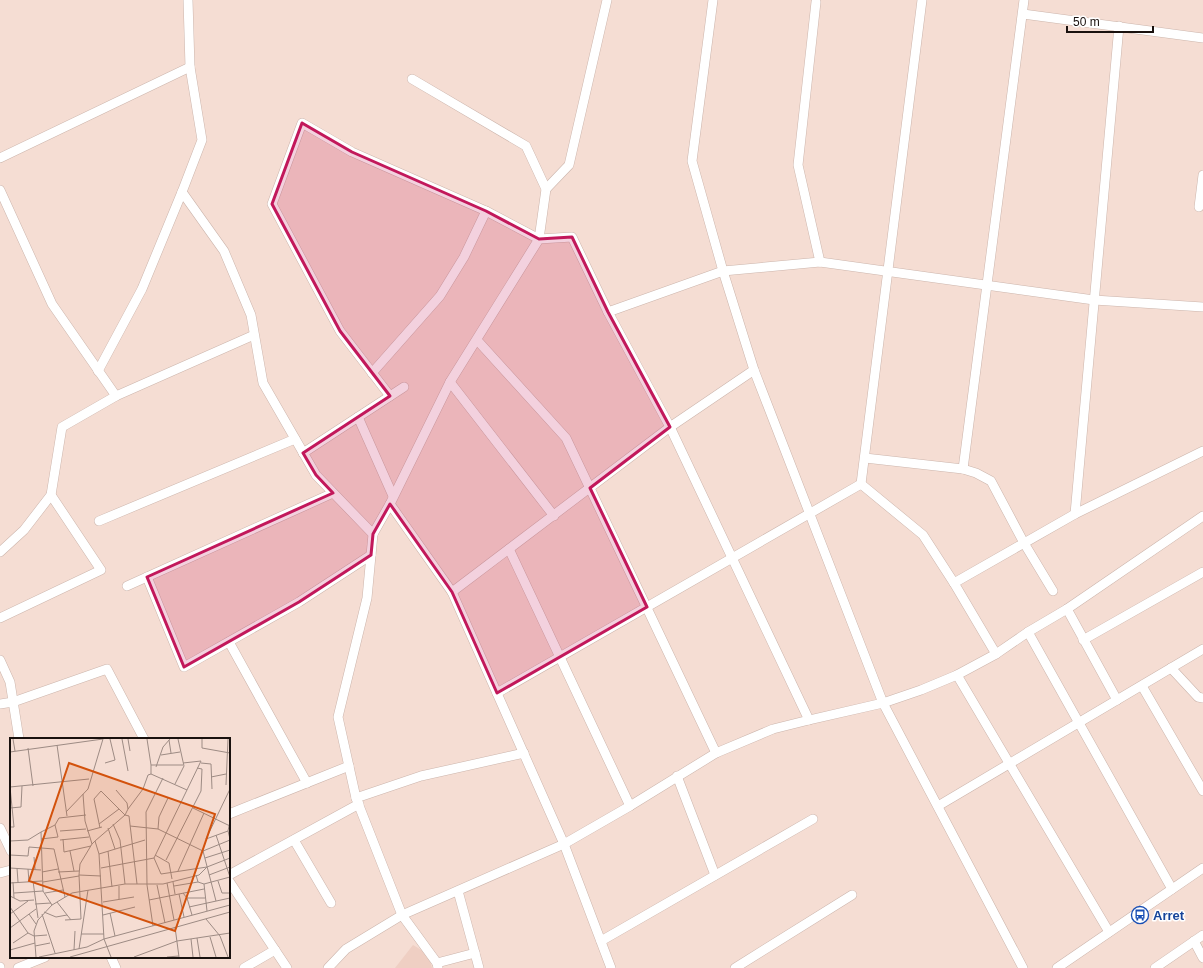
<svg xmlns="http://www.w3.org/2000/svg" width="1203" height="968" viewBox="0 0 1203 968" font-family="Helvetica,sans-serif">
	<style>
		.built { fill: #efcfc3 }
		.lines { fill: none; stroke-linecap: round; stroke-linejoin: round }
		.minor-casing { stroke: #ccb5ac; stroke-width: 10 }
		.minor { stroke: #fff; stroke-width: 9 }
		.marked { fill: #c2185b; fill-opacity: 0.2; stroke: #c2185b; stroke-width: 3; stroke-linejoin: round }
		.labels { text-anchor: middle; stroke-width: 3; stroke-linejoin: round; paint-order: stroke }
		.transit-label { font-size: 13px; font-weight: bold; fill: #164399; stroke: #fff; text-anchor: start }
		.inset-road { fill: none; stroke: #9d8b84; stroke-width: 1 }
		.view { fill: #d3520c; fill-opacity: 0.15; stroke: #d3520c; stroke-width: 2 }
		.inset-edge { fill: none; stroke: #19110e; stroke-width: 2 }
	</style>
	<rect width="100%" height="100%" fill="#f5ddd3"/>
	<polygon class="built" points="413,945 428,954 432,968 395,968"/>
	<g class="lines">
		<g class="minor-casing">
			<g id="minor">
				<polyline points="713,0 692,161 723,271 754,370 883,703 1023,968"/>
				<polyline points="816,2 798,165 820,262"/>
				<polyline points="1023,14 1203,38"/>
				<polyline points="0,158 190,67"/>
				<polyline points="546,189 569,165 607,0"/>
				<polyline points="0,190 52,304 116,396"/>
				<polyline points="182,192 224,251 251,315 263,383 316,475 373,534 367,598 338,717 356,798"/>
				<polyline points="1199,207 1203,175"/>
				<polyline points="608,312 723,271 820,262 1094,300 1203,307"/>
				<polyline points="477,340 566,438 716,753"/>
				<polyline points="98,371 142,289 182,192 202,140 190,67 188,0"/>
				<polyline points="372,373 440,296 464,257 486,211"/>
				<polyline points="450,382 554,516"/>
				<polyline points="390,396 340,331 272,204 302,123 352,152 486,211 539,239 546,189 526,146 412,79"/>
				<polyline points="358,417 393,496"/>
				<polyline points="303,453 404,387"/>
				<polyline points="865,458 963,469 976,473 991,481 1024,543 1053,591"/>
				<polyline points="963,469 1024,0"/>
				<polyline points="861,484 922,0"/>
				<polyline points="861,484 923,535 954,583 1075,514 1203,451"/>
				<polyline points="390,504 450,382 539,239 572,237 608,312 670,427 809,720"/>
				<polyline points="1075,514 1119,26"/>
				<polyline points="99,521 295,439"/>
				<polyline points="373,534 390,504 452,592 564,844 611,968"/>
				<polyline points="509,549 630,806"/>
				<polyline points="0,552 24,530 51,495 62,427 116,396 254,335"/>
				<polyline points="147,577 184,667 299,602 371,555"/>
				<polyline points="954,583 996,654"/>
				<polyline points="127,586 333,493"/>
				<polyline points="452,592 670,427 754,370"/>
				<polyline points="1067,609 1117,700"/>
				<polyline points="0,618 101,570 51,495"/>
				<polyline points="1028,632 1172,889"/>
				<polyline points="1083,640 1203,572"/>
				<polyline points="229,642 307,783"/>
				<polyline points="0,660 10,682 19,739"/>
				<polyline points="1171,668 1198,697 1203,698"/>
				<polyline points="957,675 1109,932"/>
				<polyline points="1142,686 1203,791"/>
				<polyline points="497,693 861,484"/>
				<polyline points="0,704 13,702 107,669 144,739"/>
				<polyline points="677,776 715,875"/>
				<polyline points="938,806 1203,649"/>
				<polyline points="229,814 349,766"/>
				<polyline points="0,828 11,851"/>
				<polyline points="294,840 331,903"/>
				<polyline points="0,873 11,870"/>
				<polyline points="229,875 359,804"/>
				<polyline points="229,881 287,968"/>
				<polyline points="458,891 479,968"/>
				<polyline points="601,941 813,819"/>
				<polyline points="1194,941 1203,958"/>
				<polyline points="111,957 116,968"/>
				<polyline points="437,963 475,953"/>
				<polyline points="0,967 0,968"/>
				<polyline points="18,968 45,957"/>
				<polyline points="244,968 275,950"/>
				<polyline points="328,968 346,949 402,915 564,844 630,806 716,753 773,729 809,720 883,703 921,690 957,675 996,654 1028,632 1067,609 1203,516"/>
				<polyline points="438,968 437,963 402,915 356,798 421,776 524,753"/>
				<polyline points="735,968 852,895"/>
				<polyline points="1057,968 1203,868"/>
				<polyline points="1155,968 1203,935"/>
			</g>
		</g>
		<use href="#minor" class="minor"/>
	</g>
	<path class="marked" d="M302,123L352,152L486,211L539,239L572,237L608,312L670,427L590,488L647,607L497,693L452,592L390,504L373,534L371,555L299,602L184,667L147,577L333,493L316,475L303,453L390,396L340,331L272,204Z"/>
	<defs>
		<g id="bus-ring" transform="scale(0.9)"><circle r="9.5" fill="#fff" stroke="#1a4fb4" stroke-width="1.5"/><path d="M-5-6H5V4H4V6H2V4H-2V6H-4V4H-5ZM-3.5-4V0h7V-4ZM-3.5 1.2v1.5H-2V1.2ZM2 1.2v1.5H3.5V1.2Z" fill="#1a4fb4"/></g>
	</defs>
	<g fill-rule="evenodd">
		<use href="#bus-ring" x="1140" y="915"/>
	</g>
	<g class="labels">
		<g class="transit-label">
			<text x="1153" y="920">Arret</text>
		</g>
	</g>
	<g transform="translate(10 738)">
		<rect width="220" height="220" fill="#f5ddd3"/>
		<path class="inset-road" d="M3,1L5,13M112,1L118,33M118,1L120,13M137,1L141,27M192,1V10L220,15M159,2L161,15M47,7L57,78M18,10L23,48M0,14L93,1M151,17L170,14M95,25L105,22L100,1M173,25L191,23M191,25L201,26L202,51M146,29L153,9L160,1M141,36L177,52M201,39L216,36M165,46L174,28L168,1M216,47L218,1M0,49L79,41M0,70L11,69L12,48M183,70L220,88M118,71L133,51L138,37L141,36V27H173M56,74L78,51L93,1M220,83L218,93L220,101M89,86L109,71M103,86L110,102L115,146M120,88L148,91L193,113L220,102M0,89H4L0,49M90,90L84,61L91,53L115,77L118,71L117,65L106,52M98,90L105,111M148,91L149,79L158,60M50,93L76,91M77,93L92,89M206,97L220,139M31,101L48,99L45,87M53,101L54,114L81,108M196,101L220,51M196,101L218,93M50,102L79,99M0,103L18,102L31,94M85,103L115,77L119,78L127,146M82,106L85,103L89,116L94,201L101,219M60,113L64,133M98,113L102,149M193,113L206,163M89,116L135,102M0,117L18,118L19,109L44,111L55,159M145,117L159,125L162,141M24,119L25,131M144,120L191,23M144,120L151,136L197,129M195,120L220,112M156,122L191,53L192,31L187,30M0,130L31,132M7,130L8,144M91,130L144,120M18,131L19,144M168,133L194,75M32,134L48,131M48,134L69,133M69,137L70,126L82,106L75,83L73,56M186,137L188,144L194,146L220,139M199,137L220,129M23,143L28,180M208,143L212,155H220M3,144L4,160M33,144L69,138M163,144L165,156M0,145L32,143M157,145L164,182M194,146L197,173M147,147L155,185M109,148V161M164,148L188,144M4,155L33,153M35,155L53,152M173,155L177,160H195M169,156L174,179M0,158L10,163L24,162M177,160L182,177M139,162L194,151M47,164L61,182M93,164L124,159M25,166L41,165M42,167L33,153L31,94L45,87L49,80L76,77M0,169L18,195M179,169L220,160M34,174L46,179L57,177M100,175L105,198M0,176L18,163M19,176L26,186M32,176L45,215M93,177L125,169M71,181L69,137L91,138M196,181L210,198L218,219M55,182L71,181M143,188L137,147L136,74L153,40M165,189L169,219M0,190L26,171M71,196H94M200,199L206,219M187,200L190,219M181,201L183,219M3,205L18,195L24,198L37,197M25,208L40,205M69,211L78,152M0,212L25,205M64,212L65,193M26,219L24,193L28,182L42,167L62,155L115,146H153L189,137L197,129L220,120M29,219L77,209L94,201L220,167M60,219L220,174M124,219L167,203L220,195M157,219L169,218"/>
		<path class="view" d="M59,25L205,76L165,193L19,143Z"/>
		<rect width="220" height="220" class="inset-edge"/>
	</g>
	<path d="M1067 26v6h86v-6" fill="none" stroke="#19110e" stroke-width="2"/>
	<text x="1073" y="26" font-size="12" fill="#19110e" stroke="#ffffff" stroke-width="3" paint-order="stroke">50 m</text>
</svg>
